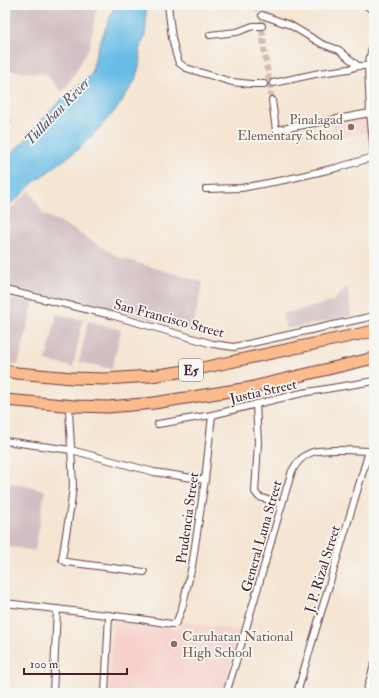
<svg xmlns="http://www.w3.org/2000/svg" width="379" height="698" viewBox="0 0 379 698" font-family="'IM FELL Double Pica',serif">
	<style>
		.built { fill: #f7d0cb }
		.industrial { fill: #d2bec2 }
		.water { fill: #69bde5; stroke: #5a6e88 }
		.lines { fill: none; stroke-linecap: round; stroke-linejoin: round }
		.street-tunnel { stroke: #d3bdb1; stroke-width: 6; stroke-dasharray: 6 3; stroke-linecap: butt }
		.street-casing { stroke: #643d44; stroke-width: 8 }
		.highway-casing { stroke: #643d44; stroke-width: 13 }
		.street { stroke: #fff; stroke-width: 6 }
		.highway { stroke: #fbbb8c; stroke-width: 11 }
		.education-dot { fill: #8d6e63; stroke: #f6f6f2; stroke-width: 1.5 }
		.labels { text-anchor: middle; stroke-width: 3.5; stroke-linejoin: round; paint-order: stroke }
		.shield { fill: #f6f6f2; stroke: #7e6067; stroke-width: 1 }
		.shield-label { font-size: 13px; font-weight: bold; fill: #4a1f2b }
		.education-label { font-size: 14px; fill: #785e54; stroke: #f6f6f2; text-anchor: end }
		.street-label { font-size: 14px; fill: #4a1f2b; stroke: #f6f6f2 }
		.water-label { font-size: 15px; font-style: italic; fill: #55566c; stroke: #f6f6f2 }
	</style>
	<rect width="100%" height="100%" fill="#f6f6f2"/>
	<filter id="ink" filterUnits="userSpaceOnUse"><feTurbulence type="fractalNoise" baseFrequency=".025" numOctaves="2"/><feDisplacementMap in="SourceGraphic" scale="8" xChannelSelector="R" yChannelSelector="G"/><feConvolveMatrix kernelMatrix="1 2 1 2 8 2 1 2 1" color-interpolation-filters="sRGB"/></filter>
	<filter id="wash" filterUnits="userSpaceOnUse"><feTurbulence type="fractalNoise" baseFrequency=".012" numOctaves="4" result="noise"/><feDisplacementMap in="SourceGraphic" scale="16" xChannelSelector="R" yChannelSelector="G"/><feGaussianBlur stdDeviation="0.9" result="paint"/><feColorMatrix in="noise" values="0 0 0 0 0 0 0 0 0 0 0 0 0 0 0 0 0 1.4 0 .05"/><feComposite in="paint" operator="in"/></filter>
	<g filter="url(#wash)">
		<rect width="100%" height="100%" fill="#f5e5d2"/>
		<g class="built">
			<polygon points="367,114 370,132 335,139 332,121"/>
			<polygon points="113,620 177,629 184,622 239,630 222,693 108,693"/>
		</g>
		<g class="industrial">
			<polygon points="5,5 97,5 90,45 75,73 62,92 46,74 5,70"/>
			<polygon points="30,190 43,214 71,228 118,257 203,282 192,331 100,304 24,291 5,286 5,213"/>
			<polygon points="347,286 351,316 286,329 282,314 332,302"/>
			<polygon points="5,299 34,301 18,365 5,362"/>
			<polygon points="57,314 83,320 73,367 46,361"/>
			<polygon points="88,321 121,330 112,369 79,362"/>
			<polygon points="5,482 45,490 35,551 5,546"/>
		</g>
		<polygon class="water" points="115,5 146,5 146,23 145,37 139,50 141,59 135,80 121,103 113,113 86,142 76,151 34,182 16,200 5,207 5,159 33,133 36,125 63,98 91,75 97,50"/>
	</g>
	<g filter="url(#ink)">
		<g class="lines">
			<polyline class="street-tunnel" points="255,5 262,15 262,26 264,49 272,100"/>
			<g class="street-casing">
				<g id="street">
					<polyline points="168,5 172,38 176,54 179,63 186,68 232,82 251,84 264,84"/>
					<polyline points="366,5 374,11"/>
					<polyline points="262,15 290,25 322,44 339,50 358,66"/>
					<polyline points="210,35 237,32 253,26 262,26"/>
					<polyline points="374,38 368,66 370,113 374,152"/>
					<polyline points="273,83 320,73 349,69 358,66 368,66"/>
					<polyline points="5,92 6,92"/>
					<polyline points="272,100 276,130 370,113"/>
					<polyline points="5,123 7,121"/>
					<polyline points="206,189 241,188 284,180 336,168 374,157"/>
					<polyline points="5,290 111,315 213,344 234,347 374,316"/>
					<polyline points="256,404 258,443 255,492 259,497 282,504"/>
					<polyline points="69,410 73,486 71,504 62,559 66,562 144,572"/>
					<polyline points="158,424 212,415 302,393 374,381"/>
					<polyline points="5,441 71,450 154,472 205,480"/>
					<polyline points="5,603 140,619 171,624 175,624 177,621 182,608 192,566 205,480 212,415"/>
					<polyline points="53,693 57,609"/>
					<polyline points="105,693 109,615"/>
					<path d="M226,693C250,620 269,545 292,471C304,449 318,450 340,450C351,450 363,451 374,451"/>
					<polyline points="297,693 369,451"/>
					<polyline points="366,693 374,665"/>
				</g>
			</g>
			<g class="highway-casing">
				<g id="highway">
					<polyline points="5,371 17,373 72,378 105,379 151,376 193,370 374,331"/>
					<polyline points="5,400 75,406 108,407 154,403 249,388 374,358"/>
				</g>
			</g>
			<use href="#street" class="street"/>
			<use href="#highway" class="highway"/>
		</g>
	</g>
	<g class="education-dot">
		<circle cx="351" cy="127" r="4"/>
		<circle cx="174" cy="644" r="4"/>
	</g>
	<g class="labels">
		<rect class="shield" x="179" y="359" width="24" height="22" rx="3"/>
		<g class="shield-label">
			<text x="191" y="375">E5</text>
		</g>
		<g class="education-label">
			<text x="343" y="124">Pinalagad<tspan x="343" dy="16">Elementary School</tspan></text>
			<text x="182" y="641" text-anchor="start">Caruhatan National<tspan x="182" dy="16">High School</tspan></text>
		</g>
		<g class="street-label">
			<text transform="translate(169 318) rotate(15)" y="5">San Francisco Street</text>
			<text transform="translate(263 391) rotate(-13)" y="5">Justia Street</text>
			<text transform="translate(187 518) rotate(-82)" y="5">Prudencia Street</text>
			<text transform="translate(261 536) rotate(-74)" y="5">General Luna Street</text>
			<text transform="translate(322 569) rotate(-73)" y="5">J. P. Rizal Street</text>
		</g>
		<g class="water-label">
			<text transform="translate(57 111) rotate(-46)" y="5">Tullahan River</text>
		</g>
	</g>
	<rect width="379" height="698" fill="none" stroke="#f6f6f2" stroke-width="20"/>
	<path d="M24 668v6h103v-6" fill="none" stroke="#4a1f2b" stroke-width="2"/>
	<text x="30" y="668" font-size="12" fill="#4a1f2b" stroke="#f6f6f2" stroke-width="3" paint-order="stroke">100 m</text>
</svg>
